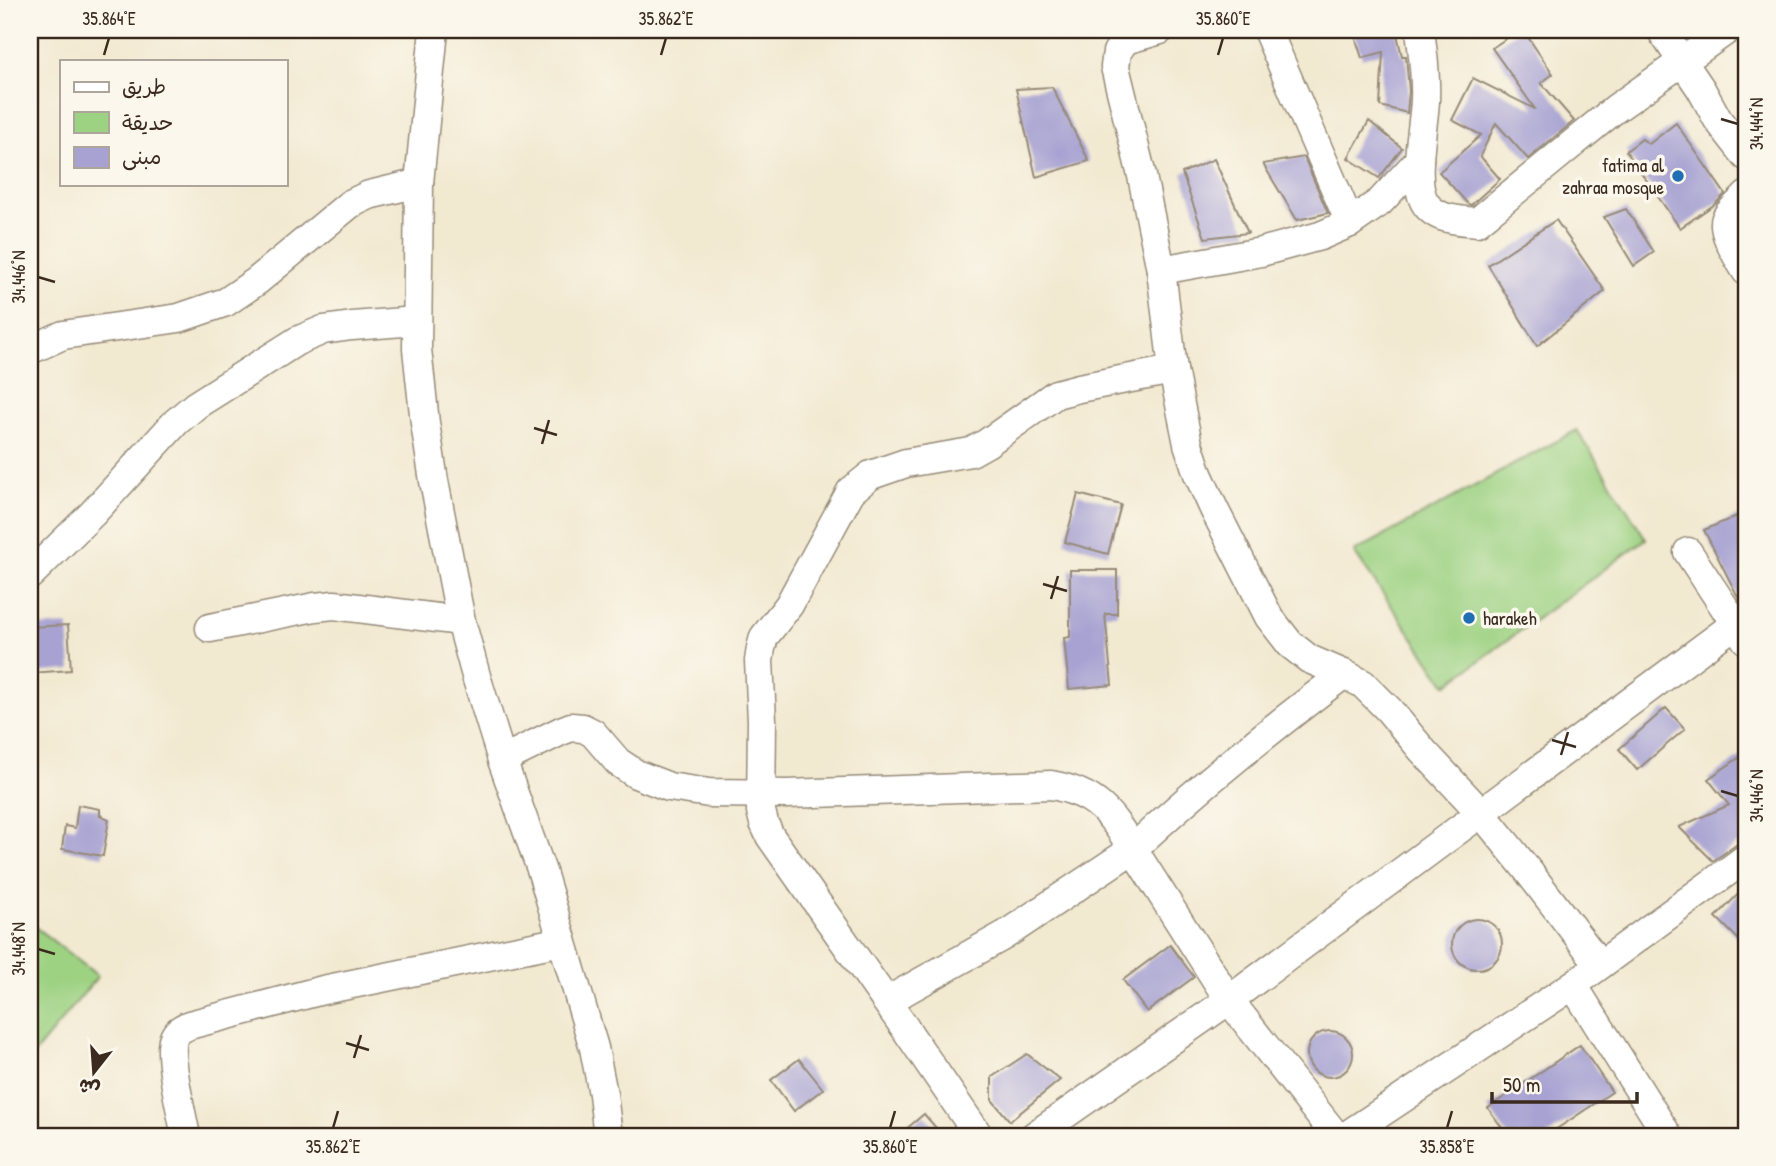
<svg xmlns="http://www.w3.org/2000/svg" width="1776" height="1166" viewBox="0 0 1776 1166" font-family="'Patrick Hand','Playpen Sans Arabic',sans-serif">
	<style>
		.green { fill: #9ed283; stroke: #6c7e50; stroke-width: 2 }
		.building { fill: #a7a2d2 }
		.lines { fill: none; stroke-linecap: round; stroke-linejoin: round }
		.minor-casing { stroke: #968a78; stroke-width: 31 }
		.minor { stroke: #fff; stroke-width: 28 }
		.ticks { fill: none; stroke: #3b2a1e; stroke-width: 2.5 }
		.poi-dot { fill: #1f6fb2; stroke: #fbf7ec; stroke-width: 2.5 }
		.labels { text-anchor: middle; stroke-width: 7; stroke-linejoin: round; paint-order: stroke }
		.poi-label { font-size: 19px; fill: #3b2a1e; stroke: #fbf7ec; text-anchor: end }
		.neatline { fill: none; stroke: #3b2a1e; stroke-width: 2.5 }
		.ticks-label { font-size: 18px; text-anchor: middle; fill: #3b2a1e }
	</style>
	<rect width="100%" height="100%" fill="#fbf7ec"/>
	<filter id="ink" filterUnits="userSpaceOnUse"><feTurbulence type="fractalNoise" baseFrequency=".0143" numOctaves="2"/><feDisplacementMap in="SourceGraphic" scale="14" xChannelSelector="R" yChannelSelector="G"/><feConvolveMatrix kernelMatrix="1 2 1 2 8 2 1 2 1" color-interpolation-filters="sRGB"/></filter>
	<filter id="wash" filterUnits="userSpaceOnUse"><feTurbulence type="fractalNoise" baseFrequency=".00686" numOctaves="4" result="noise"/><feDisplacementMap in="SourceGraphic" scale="28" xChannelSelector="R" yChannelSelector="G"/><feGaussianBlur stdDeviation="1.57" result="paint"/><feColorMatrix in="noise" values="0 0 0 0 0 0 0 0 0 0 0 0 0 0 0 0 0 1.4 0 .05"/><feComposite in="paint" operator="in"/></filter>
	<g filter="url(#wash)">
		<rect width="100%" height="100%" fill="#f2e9d1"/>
		<g class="green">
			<polygon points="1577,430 1646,539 1446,685 1354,552"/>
			<polygon points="30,923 98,976 30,1059"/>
		</g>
		<g id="blocks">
			<g class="building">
				<polygon points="1353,30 1396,30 1402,56 1406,56 1409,91 1407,113 1380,106 1383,52 1362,58"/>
				<polygon points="1519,30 1523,30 1553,74 1541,83 1574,121 1528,159 1496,123 1480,156 1500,179 1471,205 1468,204 1439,172 1481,135 1452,120 1473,78 1535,109 1492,48"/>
				<polygon points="1052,87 1089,161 1036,177 1016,89"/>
				<polygon points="1369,121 1402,148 1379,178 1348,158"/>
				<polygon points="1676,123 1725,194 1715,204 1680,228 1626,151 1642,139 1649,144"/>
				<polygon points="1304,157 1328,213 1297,220 1263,164"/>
				<polygon points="1214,159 1248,233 1205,238 1182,173"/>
				<polygon points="1626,209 1654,252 1634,266 1604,217"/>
				<polygon points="1556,220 1605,291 1537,346 1488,265"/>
				<polygon points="1078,494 1121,505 1108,554 1065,542"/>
				<polygon points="1737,516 1746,527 1746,600 1740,601 1704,530"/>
				<polygon points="1070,570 1117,570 1117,614 1105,614 1112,685 1069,689 1064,638 1070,637"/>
				<polygon points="68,625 71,670 30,673 30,627"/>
				<polygon points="1666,708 1685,729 1637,770 1619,749"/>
				<polygon points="1746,753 1746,838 1713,861 1679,827 1729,805 1708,779"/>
				<polygon points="78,805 100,809 100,815 109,819 103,856 62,849 65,826 75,828"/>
				<polygon points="1746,886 1746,947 1716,917"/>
				<circle cx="1477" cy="944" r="25"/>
				<polygon points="1170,945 1194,977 1147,1012 1123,980"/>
				<circle cx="1330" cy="1054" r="23"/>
				<polygon points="1580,1045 1612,1092 1546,1136 1508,1136 1488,1108"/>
				<polygon points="1027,1054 1060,1080 1010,1121 992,1100 992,1077"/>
				<polygon points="799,1059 823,1089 794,1111 771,1080"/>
				<polygon points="924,1114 943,1136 898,1136"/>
			</g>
		</g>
	</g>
	<g filter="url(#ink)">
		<use href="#blocks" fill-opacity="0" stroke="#968a78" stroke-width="2"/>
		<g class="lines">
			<g class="minor-casing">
				<g id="minor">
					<polyline points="434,30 419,183 417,349 425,423 434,481 461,621 476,676 502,760 542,872 594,1048 603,1094 608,1136"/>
					<polyline points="1160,30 1125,40 1117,52 1115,67 1142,176 1161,270 1173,370 1188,444 1198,474 1214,509 1269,617 1290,644 1309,659 1344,674 1363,684 1389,710 1423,751 1482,814 1525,867 1600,965"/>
					<polyline points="1267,30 1350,223"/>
					<path d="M1420,30C1423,53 1426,76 1425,100C1424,125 1412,179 1424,201C1434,220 1458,220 1477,222L1615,109L1727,30"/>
					<polyline points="1661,30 1701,89 1718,120 1746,156"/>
					<path d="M1746,196C1740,203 1730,210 1726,218C1720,231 1739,259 1746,271"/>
					<polyline points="1161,270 1261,252 1320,236 1350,223 1380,202 1419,160"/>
					<polyline points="30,350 63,335 179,318 226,302 257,281 350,204 369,195 419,183"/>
					<polyline points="1688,552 1746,640"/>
					<polyline points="30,575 93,513 176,422 196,405 297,341 323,330 352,326 416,321"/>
					<polyline points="210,628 315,607 334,605 461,621"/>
					<path d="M502,760L561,731L571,727L583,728L593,733L618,762L636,774L669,787L709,793L786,794L1051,785C1097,793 1109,812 1133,849C1199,786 1271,729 1344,674"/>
					<polyline points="1573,985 1668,1136"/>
					<polyline points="887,1001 1005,935 1133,849 1229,1000 1336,1136"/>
					<path d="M186,1136C182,1116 168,1057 173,1040C176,1031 181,1029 189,1025L323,990L562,941"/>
					<polyline points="979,1136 905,1028 770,836 764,823 761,811 762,720 759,661 761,648 764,637 789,605 851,491 871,475 906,463 971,452 987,443 1056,394 1079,388 1173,370"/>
					<polyline points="1034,1136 1229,1000 1746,616"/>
					<polyline points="1346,1136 1573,985 1746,858"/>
				</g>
			</g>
			<use href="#minor" class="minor"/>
		</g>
	</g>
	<path class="ticks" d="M104,55L109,38M661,55L666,38M1218,55L1223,38M1721,119L1738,124M38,277L55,282M534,428L557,435M542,444L549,420M1043,584L1067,591M1051,599L1058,576M1552,740L1576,747M1561,755L1568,732M1721,791L1738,796M38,949L55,954M346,1043L369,1050M354,1058L361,1035M333,1128L338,1111M890,1128L895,1111M1447,1128L1452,1111"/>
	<g class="poi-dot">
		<circle cx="1678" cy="176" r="7"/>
		<circle cx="1469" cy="618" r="7"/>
	</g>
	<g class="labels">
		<g class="poi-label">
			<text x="1664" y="172">fatima al<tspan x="1664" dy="22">zahraa mosque</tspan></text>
			<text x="1483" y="625" text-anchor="start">harakeh</text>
		</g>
	</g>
	<rect width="1776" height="1166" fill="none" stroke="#fbf7ec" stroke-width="77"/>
	<rect x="60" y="60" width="228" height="126" fill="#fbf7ec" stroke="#aea59a" stroke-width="2"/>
	<rect x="74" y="82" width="35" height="10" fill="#ffffff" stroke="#aea59a" stroke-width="2"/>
	<text x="122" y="94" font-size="21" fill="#3b2a1e">طريق</text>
	<rect x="74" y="112" width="35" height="21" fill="#9ed283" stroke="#aea59a" stroke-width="2"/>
	<text x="122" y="130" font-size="21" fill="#3b2a1e">حديقة</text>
	<rect x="74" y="147" width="35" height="21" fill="#a7a2d2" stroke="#aea59a" stroke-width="2"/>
	<text x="122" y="164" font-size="21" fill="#3b2a1e">مبنى</text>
	<g transform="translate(94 1072) rotate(197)" stroke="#fbf7ec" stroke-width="5" paint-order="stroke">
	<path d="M0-5L12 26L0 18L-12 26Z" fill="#3b2a1e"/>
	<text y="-10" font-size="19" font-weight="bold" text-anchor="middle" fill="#3b2a1e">ش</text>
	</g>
	<path d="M1492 1092v10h145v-10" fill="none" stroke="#3b2a1e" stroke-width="3.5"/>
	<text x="1503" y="1092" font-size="21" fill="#3b2a1e" stroke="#fbf7ec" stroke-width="5" paint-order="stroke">50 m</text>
	<rect x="38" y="38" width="1700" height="1090" class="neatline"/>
	<g class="ticks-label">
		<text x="109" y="25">35.864°E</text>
		<text x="666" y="25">35.862°E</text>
		<text x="1223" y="25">35.860°E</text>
		<text transform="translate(1757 124) rotate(-90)" y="6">34.444°N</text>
		<text transform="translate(19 277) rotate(-90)" y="6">34.446°N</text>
		<text transform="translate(1757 796) rotate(-90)" y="6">34.446°N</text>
		<text transform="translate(19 949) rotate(-90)" y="6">34.448°N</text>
		<text x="333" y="1153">35.862°E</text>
		<text x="890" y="1153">35.860°E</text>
		<text x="1447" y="1153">35.858°E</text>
	</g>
</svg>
